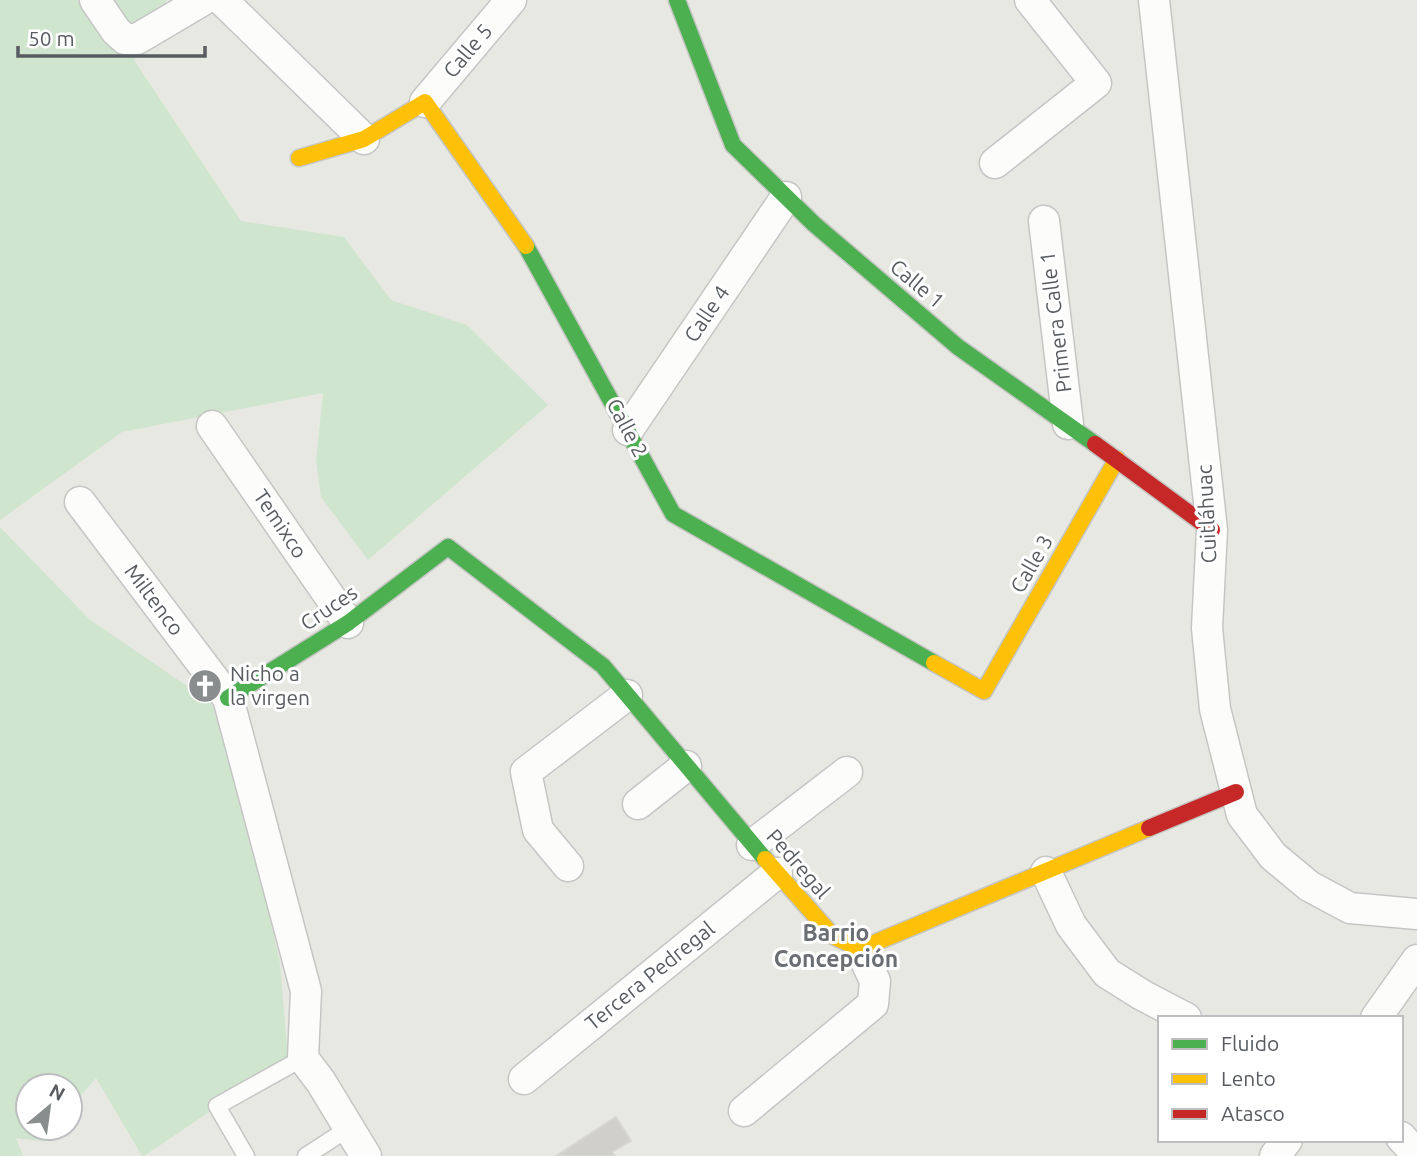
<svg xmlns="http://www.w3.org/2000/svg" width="1417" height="1156" viewBox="0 0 1417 1156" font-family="Ubuntu,sans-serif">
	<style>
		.green { fill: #d0e5ce }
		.building { fill: #d0cfcc; stroke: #d7d6d2; stroke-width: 2 }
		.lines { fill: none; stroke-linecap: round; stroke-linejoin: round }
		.lane-casing { stroke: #c5c5c5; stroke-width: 19 }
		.street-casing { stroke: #c5c5c5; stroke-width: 33 }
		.fast-casing { stroke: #c4c5c3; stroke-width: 19 }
		.slow-casing { stroke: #c4c5c3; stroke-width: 19 }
		.jam-casing { stroke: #c4c5c3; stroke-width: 19 }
		.lane { stroke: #fcfcfb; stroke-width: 16 }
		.street { stroke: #fcfcfb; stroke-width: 30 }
		.fast { stroke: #4caf50; stroke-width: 16 }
		.slow { stroke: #ffc107; stroke-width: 16 }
		.jam { stroke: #c62828; stroke-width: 16 }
		.labels { text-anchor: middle; stroke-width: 6; stroke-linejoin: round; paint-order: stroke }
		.street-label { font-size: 21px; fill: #585c60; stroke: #fff }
		.poi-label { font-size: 21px; fill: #585c60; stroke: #fff; text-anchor: start }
		.neighbourhood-label { font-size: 23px; font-weight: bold; fill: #6a6e72; stroke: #fff }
	</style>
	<rect width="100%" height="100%" fill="#e8e8e3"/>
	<g class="green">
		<polygon points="0,0 167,0 134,60 241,221 344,237 391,300 467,325 548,405 368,560 321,497 316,460 323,393 122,432 0,520"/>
		<polygon points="0,527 89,619 209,701 226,727 280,963 288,1059 144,1156 142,1156 96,1078 70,1108 70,1086 28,1086 28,1128 53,1128 42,1141 16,1138 23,1156 0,1156"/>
	</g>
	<polygon class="building" points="616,1117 631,1141 612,1152 615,1156 556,1156"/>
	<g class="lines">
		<g class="lane-casing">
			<g id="lane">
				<polyline points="246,1156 217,1106 303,1058"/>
				<polyline points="306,1156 349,1128"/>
			</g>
		</g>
		<g class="street-casing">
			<g id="street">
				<polyline points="95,0 116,31 125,39 137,39 203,0"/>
				<polyline points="222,0 364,139"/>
				<polyline points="1154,0 1212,530 1207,628 1215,709 1242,815 1273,856 1309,886 1350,908 1417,914"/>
				<polyline points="425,102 511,0"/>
				<polyline points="995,163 1096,83 1030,0"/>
				<polyline points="1044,221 1068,424"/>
				<polyline points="212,426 348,623"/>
				<polyline points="628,430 786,197"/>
				<polyline points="80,502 228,698 306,991 303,1058 321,1082 366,1156"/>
				<polyline points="638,804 686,766"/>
				<polyline points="752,845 847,772"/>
				<polyline points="568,866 538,830 526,772 627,695"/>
				<polyline points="1046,872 1071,925 1107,973 1142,995 1186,1018"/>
				<polyline points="1376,1018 1417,960"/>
				<polyline points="524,1079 777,873"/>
				<polyline points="744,1111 873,1004 875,981 860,949"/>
				<polyline points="1401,1137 1417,1155"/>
				<polyline points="1275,1156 1287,1140"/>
			</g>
		</g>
		<g class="fast-casing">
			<g id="fast">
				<polyline points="677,0 733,145 814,224 958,347 1095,444"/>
				<polyline points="526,246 673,514 934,663"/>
				<polyline points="228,698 348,623 448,547 603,666 765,859"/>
			</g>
		</g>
		<g class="slow-casing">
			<g id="slow">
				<polyline points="299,158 364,139 425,102 526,246"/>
				<polyline points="934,663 984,691 1117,459"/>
				<polyline points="765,859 833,936 860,949 1149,828"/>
			</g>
		</g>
		<g class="jam-casing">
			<g id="jam">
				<polyline points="1095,444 1212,530"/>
				<polyline points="1149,828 1236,792"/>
			</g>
		</g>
		<use href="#lane" class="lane"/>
		<use href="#street" class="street"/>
		<use href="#fast" class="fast"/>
		<use href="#slow" class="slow"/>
		<use href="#jam" class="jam"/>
	</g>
	<defs>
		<g id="church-disc" transform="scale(1.75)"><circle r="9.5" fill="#8a8d8e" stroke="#fff"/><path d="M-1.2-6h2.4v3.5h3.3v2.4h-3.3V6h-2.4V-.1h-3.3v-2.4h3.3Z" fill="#fff"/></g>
	</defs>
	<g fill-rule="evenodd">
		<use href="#church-disc" x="205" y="686"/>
	</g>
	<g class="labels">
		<g class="street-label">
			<text transform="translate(468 51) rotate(-50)" y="7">Calle 5</text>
			<text transform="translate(917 284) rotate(40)" y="7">Calle 1</text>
			<text transform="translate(707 314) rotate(-56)" y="7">Calle 4</text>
			<text transform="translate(1056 322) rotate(-97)" y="7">Primera Calle 1</text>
			<text transform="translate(627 428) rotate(62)" y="7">Calle 2</text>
			<text transform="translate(1207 514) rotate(-93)" y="7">Cuitláhuac</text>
			<text transform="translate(280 524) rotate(56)" y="7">Temixco</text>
			<text transform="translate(1032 564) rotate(-60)" y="7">Calle 3</text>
			<text transform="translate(154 600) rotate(53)" y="7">Miltenco</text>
			<text transform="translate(329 608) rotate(-34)" y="7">Cruces</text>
			<text transform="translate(798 864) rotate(49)" y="7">Pedregal</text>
			<text transform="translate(650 976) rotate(-39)" y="7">Tercera Pedregal</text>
		</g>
		<g class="poi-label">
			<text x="230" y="681">Nicho a<tspan x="230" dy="24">la virgen</tspan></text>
		</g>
		<g class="neighbourhood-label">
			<text x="836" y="941">Barrio<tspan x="836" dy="26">Concepción</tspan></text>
		</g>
	</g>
	<rect x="1158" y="1016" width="245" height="126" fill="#ffffff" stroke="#bcbebf" stroke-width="2"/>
	<rect x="1172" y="1039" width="35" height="10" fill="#4caf50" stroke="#bcbebf" stroke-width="2"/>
	<text x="1221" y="1051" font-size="21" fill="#585c60">Fluido</text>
	<rect x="1172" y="1074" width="35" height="10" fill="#ffc107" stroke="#bcbebf" stroke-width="2"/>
	<text x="1221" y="1086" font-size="21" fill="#585c60">Lento</text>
	<rect x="1172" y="1109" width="35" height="10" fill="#c62828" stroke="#bcbebf" stroke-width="2"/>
	<text x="1221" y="1121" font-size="21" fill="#585c60">Atasco</text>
	<g transform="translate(49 1107) rotate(29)"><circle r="33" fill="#ffffff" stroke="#bcbebf" stroke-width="2"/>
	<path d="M0-5L12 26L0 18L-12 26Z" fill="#8a8d8e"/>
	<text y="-10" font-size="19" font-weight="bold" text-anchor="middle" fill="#585c60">N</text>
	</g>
	<path d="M18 46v10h187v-10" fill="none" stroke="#585c60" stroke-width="3.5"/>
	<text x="28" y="46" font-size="21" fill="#585c60" stroke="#ffffff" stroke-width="5" paint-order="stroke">50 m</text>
</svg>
